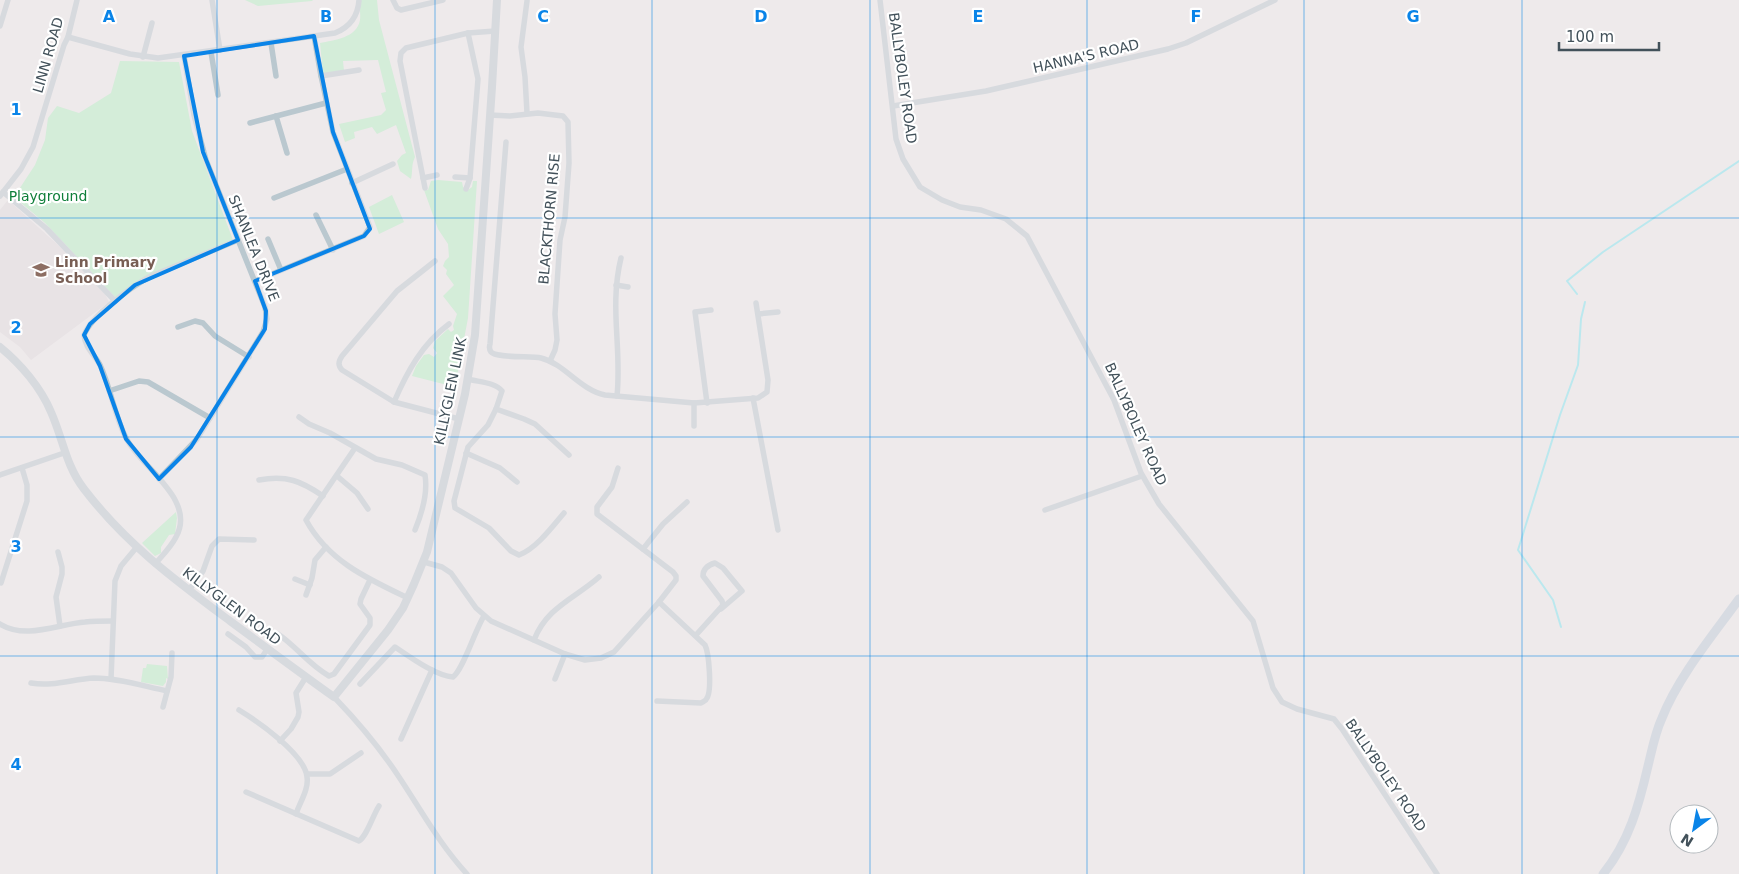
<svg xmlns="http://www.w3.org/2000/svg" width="1739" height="874" viewBox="0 0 1739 874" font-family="'DejaVu Sans',sans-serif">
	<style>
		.education { fill: #dfdbdd }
		.green { fill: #b3f1c4 }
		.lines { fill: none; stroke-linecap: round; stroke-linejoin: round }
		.stream { stroke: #7ce7f2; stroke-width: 2 }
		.minor { stroke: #bac8cf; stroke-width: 5.5 }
		.tertiary { stroke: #bac8cf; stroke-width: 8 }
		.secondary { stroke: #bbcbd7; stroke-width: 9 }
		.marked { fill: none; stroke: #0a84e8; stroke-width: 4; stroke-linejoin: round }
		.grid { fill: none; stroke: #0a84e8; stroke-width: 1; stroke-opacity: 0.55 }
		.labels { text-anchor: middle; stroke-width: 4.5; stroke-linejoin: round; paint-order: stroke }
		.street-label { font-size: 14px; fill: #42515a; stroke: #fff }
		.park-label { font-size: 14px; fill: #0f7f3a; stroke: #fff }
		.education-label { font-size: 14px; font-weight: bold; fill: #785e54; stroke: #fff; text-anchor: start }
		.grid-label { font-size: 16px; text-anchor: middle; font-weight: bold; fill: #0a84e8; stroke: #fff; stroke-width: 4.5; stroke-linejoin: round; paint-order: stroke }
	</style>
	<rect width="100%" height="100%" fill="#eeeaeb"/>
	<polygon class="education" points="8,200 59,246 105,294 109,302 31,360 20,347 0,332 0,210"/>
	<g class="green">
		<polygon points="245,0 313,0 312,1 258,6"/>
		<path d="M359,0H377L379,20L415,157C411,165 413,171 411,179L400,171L397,161L402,155L406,153L396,125L377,134L372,127L354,132L355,138L345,142L339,124L381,115L386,110L381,93L386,92L378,60L343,61L344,71L323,74L320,43C334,40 357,38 360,20C361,14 359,6 359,0Z"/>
		<polygon points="120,61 179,62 192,131 233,240 115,297 45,223 14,197 35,165 45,140 48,118 57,106 79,113 111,93"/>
		<polygon points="438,180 462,182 463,187 468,190 472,187 473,181 477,181 468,318 455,387 412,376 416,366 424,355 429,354 434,357 437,353 433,348 435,341 448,329 451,332 454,330 453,326 457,314 443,296 454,285 446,274 447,270 443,266 445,261 449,257 448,244 438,229 424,190 428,190 431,181"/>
		<polygon points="392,195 404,222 379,234 369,207"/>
		<polygon points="176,512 177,518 175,534 169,535 161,547 161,553 155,556 142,543"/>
		<polygon points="147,664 167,666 168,679 166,678 166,682 163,686 141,682 143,668 146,668"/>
	</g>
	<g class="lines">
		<g class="stream">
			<polyline points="1577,294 1567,281 1603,252 1739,161"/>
			<polyline points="1561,627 1553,600 1518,550 1560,415 1578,365 1581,319 1585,302"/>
		</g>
		<g class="minor">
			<polyline points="212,0 220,50"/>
			<polyline points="393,0 397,8 401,10 443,0"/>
			<polyline points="880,0 896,139 903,159 920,187 942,200 960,207 981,210 1006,219 1027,236 1114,400 1141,473 1159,504 1253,621 1273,688 1282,702 1297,709 1334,719 1342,729 1437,874"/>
			<polyline points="0,26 8,0"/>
			<path d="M68,37L130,54L158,58L335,33C350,27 358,16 359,0"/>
			<polyline points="271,43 276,76"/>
			<polyline points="211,52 218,95"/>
			<polyline points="143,57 152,23"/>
			<polyline points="321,76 359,70"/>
			<polyline points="893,106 986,91 1168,49 1186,43 1275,0"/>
			<polyline points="527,113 525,77 521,47 527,1"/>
			<polyline points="490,115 510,116 538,113 563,116 568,122 569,163 565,217 560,240 555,314 557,340 555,350 550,361"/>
			<polyline points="276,116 287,153"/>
			<polyline points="250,123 326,103"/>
			<path d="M506,142L490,344C489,347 489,349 491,352C496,358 531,356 541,358C565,364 580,390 605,395L694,403L758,398L767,392L768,380L756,303"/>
			<polyline points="455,177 470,178"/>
			<polyline points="423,178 437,175"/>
			<polyline points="352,183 393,164"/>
			<polyline points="425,188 400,61 401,53 406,48 468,33 495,31"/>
			<polyline points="466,189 470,178 478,79 468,33"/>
			<polyline points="3,192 47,229 115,301"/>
			<polyline points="0,196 21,169 33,147 64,45 68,37 77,0"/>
			<polyline points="274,198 347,169"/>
			<polyline points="316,215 333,250"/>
			<polyline points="268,239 281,270"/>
			<path d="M435,261L397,291L342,356C338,362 338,365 342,370L394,402L459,419"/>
			<polyline points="255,281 364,236 370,227 333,132 321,76 314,36"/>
			<polyline points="616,285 628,287"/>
			<polyline points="758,314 778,312"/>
			<polyline points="178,327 195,321 203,323 215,336 249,357"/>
			<path d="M468,379C478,382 495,382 502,391L496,409L488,425L468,447L454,501L455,508L489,528L511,551L519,555C536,549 553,526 564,513"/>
			<polyline points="109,391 139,381 148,382 210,418"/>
			<path d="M617,396C622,348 609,307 621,258"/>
			<polyline points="753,398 778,530"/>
			<path d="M394,402C407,372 422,344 449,324"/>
			<polyline points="707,403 695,312 711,310"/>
			<polyline points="496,409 524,419 535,424 569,455"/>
			<path d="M299,417L309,424L330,433L376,459L402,465L425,475C428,493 422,513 415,530"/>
			<polyline points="694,426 694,403"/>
			<path d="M355,448L306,520C328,561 368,579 408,598"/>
			<polyline points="466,453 500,468 517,482"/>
			<polyline points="0,475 64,453"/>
			<polyline points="337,476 357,493 368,509"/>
			<polyline points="159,479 197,439 263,332 267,319 265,307 206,160 194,115 184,56"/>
			<path d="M259,480C287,475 301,481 323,496"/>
			<polyline points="1045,510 1142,476"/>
			<polyline points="643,549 663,524 687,502"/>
			<polyline points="58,552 62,567 62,574 56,597 60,626"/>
			<polyline points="424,562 442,567 451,573 476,608 491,621 565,654 585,660 601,658 614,652 659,602 676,580 676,576 673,572 597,514 597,507 612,487 618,468"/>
			<path d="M155,564C162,556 171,547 176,537C197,499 141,468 126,438C114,415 111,388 100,365C95,355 85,348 84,335C92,315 130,288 149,277L238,240"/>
			<polyline points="295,579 310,585"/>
			<polyline points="1,583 27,501 27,485 22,468"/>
			<polyline points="189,590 203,571 212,546 219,539 254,540"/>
			<polyline points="306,595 312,578 315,560 326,547"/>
			<path d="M0,624C26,640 58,624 85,622C94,621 104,621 113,621"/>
			<polyline points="228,634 246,647 255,657 262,657 268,648"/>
			<path d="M278,634C296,646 309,665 329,676L334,674L370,625V618L360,604L361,599L370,580"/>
			<path d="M696,635L723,605L722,601L703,576C703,569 708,565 715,563L723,568L742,591L721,609"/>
			<path d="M534,640C547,607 574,599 599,577"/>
			<polyline points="111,679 115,581 121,566 136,548"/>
			<polyline points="555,679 565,654"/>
			<path d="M31,683C53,687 73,679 94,678C118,678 143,686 167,691"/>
			<path d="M360,684L395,647C410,657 436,676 453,677C463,670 475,630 484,616"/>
			<path d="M334,697C358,722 380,748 399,777C421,810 440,845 467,874"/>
			<path d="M657,701L701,703C704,701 706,701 707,698C712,690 709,653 705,645L659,602"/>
			<polyline points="163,707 171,677 172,653"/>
			<path d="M239,710C257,721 305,754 307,777C309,789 300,802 296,814"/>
			<polyline points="401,739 432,670"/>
			<polyline points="280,741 291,729 298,717 299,712 296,693 306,677"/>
			<polyline points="307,774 330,774 361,753"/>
			<path d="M246,792L359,841C367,836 373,815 379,806"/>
		</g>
		<path class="tertiary" d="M0,347C21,364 41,388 51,412C63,439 66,466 84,489C126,544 175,580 230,621C264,646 299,672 334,697L388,630L403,608L414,584L427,552L465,394L475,335L492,87L497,0"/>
		<path class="secondary" d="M1603,874C1629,842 1639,805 1648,766C1652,750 1655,733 1662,718C1678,677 1713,635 1739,599"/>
	</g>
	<path d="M0 0H1739V874H0ZM314,36L333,132L370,229L364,236L255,281L266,311L265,329L191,447L159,479L126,439L100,366L84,335L90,324L135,285L238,240L203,152L184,56Z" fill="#eeeaeb" fill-opacity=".55" fill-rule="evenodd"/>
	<path class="marked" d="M314,36L333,132L370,229L364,236L255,281L266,311L265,329L191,447L159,479L126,439L100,366L84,335L90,324L135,285L238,240L203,152L184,56Z"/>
	<path class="grid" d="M217,0V874M435,0V874M652,0V874M870,0V874M1087,0V874M1304,0V874M1522,0V874M0,218H1739M0,437H1739M0,656H1739"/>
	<defs>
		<g id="school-bare" transform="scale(1.35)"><path d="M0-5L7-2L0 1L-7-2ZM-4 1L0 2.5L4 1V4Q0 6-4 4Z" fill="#8d6e63" stroke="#fff" stroke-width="2.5" paint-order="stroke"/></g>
	</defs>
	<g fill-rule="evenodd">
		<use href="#school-bare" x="41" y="270"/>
	</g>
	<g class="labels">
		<g class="street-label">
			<text transform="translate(48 55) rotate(-74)" y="5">LINN ROAD</text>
			<text transform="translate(1086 56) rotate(-13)" y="5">HANNA'S ROAD</text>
			<text transform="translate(903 78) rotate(82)" y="5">BALLYBOLEY ROAD</text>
			<text transform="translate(549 219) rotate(-85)" y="5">BLACKTHORN RISE</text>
			<text transform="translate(254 248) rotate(68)" y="5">SHANLEA DRIVE</text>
			<text transform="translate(450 391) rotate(-78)" y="5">KILLYGLEN LINK</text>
			<text transform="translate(1136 424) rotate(66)" y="5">BALLYBOLEY ROAD</text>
			<text transform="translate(232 606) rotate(37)" y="5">KILLYGLEN ROAD</text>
			<text transform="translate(1386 775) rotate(56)" y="5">BALLYBOLEY ROAD</text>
		</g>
		<g class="park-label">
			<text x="48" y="201">Playground</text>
		</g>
		<g class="education-label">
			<text x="55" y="267">Linn Primary<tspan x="55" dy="16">School</tspan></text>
		</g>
	</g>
	<g class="grid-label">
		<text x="109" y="22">A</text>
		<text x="326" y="22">B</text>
		<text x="543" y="22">C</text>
		<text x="761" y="22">D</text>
		<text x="978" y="22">E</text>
		<text x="1196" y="22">F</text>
		<text x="1413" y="22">G</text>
		<text x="16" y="115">1</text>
		<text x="16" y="333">2</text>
		<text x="16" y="552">3</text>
		<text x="16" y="770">4</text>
	</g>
	<g transform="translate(1694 829) rotate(212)"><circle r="24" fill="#ffffff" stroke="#b3b9bd"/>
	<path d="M0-4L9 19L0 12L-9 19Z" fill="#0a84e8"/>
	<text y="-8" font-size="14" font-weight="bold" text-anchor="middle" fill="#42515a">N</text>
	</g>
	<path d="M1559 42v8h100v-8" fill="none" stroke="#42515a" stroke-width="2.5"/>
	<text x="1566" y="42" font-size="15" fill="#42515a" stroke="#ffffff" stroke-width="4" paint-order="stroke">100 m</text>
</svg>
